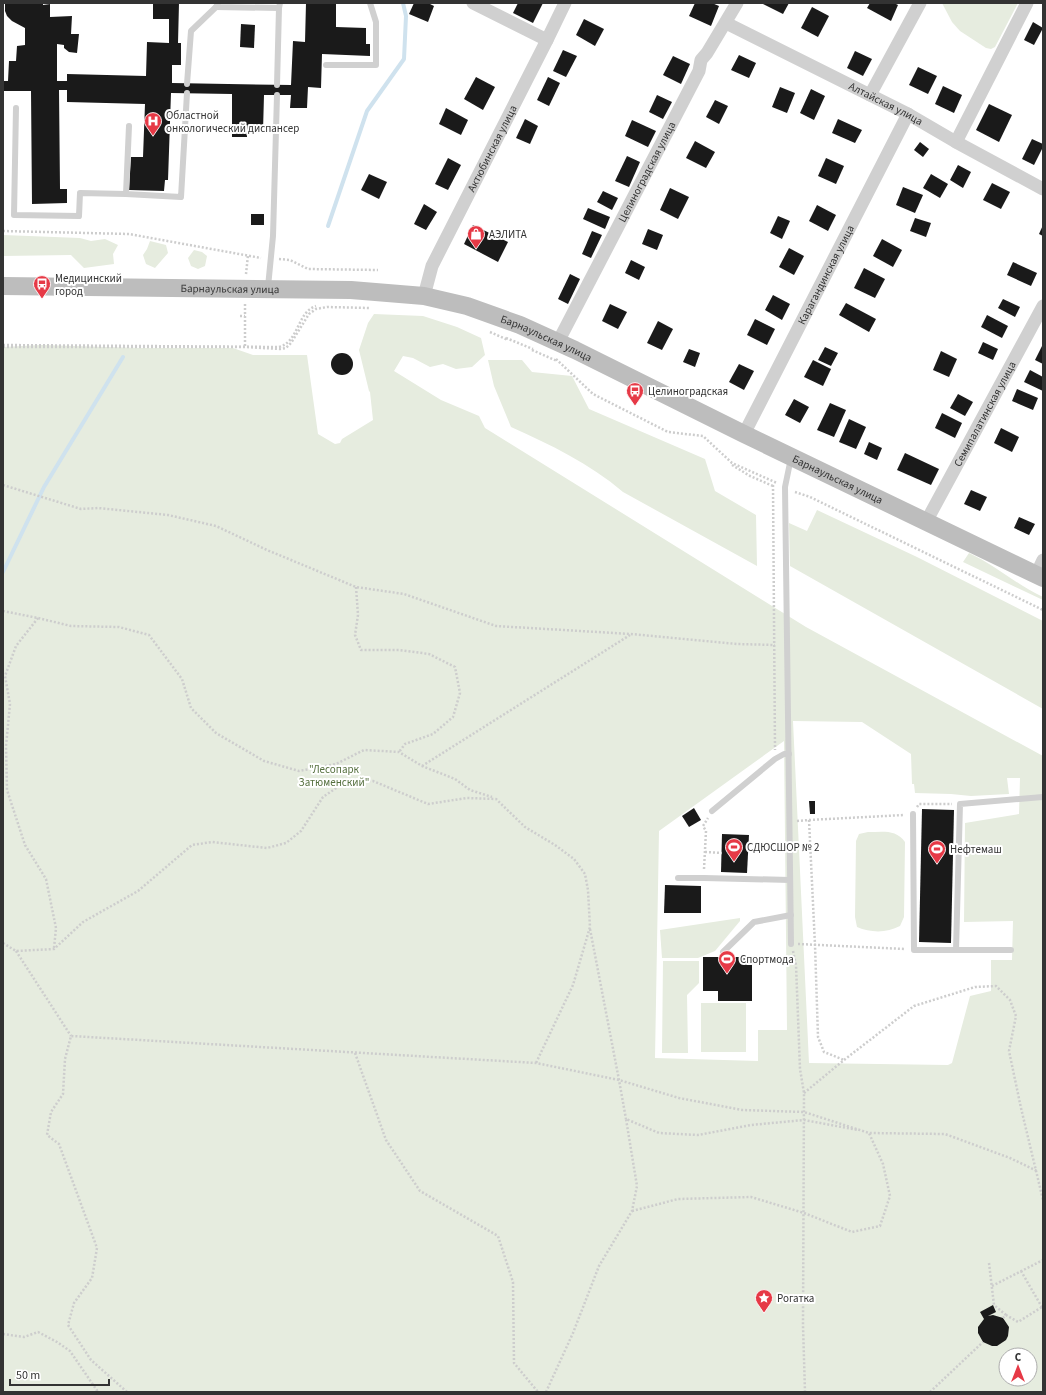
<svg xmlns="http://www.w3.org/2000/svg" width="1046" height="1395" viewBox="0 0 1046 1395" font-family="'Source Sans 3',sans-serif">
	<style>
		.green { fill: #e6ecdf; fill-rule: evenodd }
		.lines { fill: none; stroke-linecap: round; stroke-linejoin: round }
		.stream { stroke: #cfe2ee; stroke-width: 4 }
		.building { fill: #1a1a1a }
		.path { stroke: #cdcdcd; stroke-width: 2.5; stroke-dasharray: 2 2; stroke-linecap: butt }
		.lane { stroke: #d0d0d0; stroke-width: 6 }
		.street { stroke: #d0d0d0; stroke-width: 13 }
		.secondary { stroke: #bdbdbd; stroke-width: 18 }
		.labels { text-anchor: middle; stroke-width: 4; stroke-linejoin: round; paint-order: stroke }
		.street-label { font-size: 11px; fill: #333; stroke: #fff }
		.poi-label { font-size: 11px; fill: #333; stroke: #fff; text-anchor: start }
		.park-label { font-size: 11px; fill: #56703f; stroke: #fff }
	</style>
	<rect width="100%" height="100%" fill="#fff"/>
	<g class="green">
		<polygon points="942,3 1018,3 995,47 991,49 986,48 960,31 952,22"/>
		<polygon points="3,235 80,238 91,241 105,239 118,245 113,254 114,264 84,268 71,255 3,256"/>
		<polygon points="150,241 166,245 168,253 155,268 146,264 143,255 147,249"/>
		<polygon points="194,250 202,252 207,256 205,266 198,269 191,266 188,258"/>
		<path d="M374,314L423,316L457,327L481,338L485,355L472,367L456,369L443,364L430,367L413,358L403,356L394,371L441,400L479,416L485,428L806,627L1043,756V1392H3V347L41,345L140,348H233L253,355H307L318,434L335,444L340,443L342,439L373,420L370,392L369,391L359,350L368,323ZM793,721L862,722L911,754L912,784H914L915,793L951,794L971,796L1009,794L1007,778H1020L1019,814L965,823L964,922L1013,921L1012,960H991V991L970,996L952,1063L948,1065L809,1063ZM784,741L787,1030H758V1061L655,1058L659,831ZM1006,1355H1030V1379H1006Z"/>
		<path d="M488,360H522L532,372L572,376L589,409L705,459L715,491L756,515L757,566L623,492C589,463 551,445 511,427L494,386Z"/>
		<polygon points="817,510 917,557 1043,621 1043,709 790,566 789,523 807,531"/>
		<path d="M969,553C995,565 1017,585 1043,597V600L963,562Z"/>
		<path d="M868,832C883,832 896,829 905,842L904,917L900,926C887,933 871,933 857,927L855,917L856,841L859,834Z"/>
		<polygon points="740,918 740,921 715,951 698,958 662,958 660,930"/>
		<polygon points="663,961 699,961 699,983 687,995 688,1053 662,1053"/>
		<rect x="701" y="1003" width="45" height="49"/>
	</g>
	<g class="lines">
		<g class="stream">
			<polyline points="328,226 367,111 404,59 406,16 403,3"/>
			<polyline points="3,572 44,487 123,357"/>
		</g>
	</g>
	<g class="building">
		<polygon points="5,3 43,3 43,5 50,4 50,17 72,16 71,34 79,34 77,53 69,52 64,48 64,45 57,44 57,81 67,81 67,74 146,76 147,42 169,43 169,19 153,19 153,3 179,3 178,43 181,43 181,65 172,65 172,83 291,85 293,41 305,42 306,3 336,3 336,27 366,28 366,44 370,44 370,56 322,54 321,88 308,87 307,108 290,108 291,95 264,95 263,131 247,131 247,137 232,137 232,94 171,93 168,180 165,180 164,191 129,190 131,157 143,157 145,104 67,102 67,90 59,90 60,189 67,189 67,203 32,204 31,91 3,91 3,81 8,81 9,61 16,61 17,46 25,45 25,28 12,21 7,16 5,11"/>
		<polygon points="414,3 428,3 434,6 428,22 409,14"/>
		<polygon points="518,3 543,3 533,23 513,13"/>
		<polygon points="695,3 712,3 719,6 711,26 689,16"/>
		<polygon points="761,3 789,3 783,14"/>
		<polygon points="870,3 894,3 898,5 891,21 867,8"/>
		<polygon points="812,7 829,16 818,37 801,28"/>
		<polygon points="584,19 604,29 595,46 576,35"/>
		<polygon points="1033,22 1043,28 1034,45 1024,40"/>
		<polygon points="241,24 255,25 254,48 240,47"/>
		<polygon points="563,50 577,56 566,77 553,71"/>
		<polygon points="855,51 872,59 863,76 847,68"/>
		<polygon points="739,55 756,63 749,78 731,70"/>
		<polygon points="673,56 690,64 681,84 663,75"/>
		<polygon points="918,67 937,76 928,94 909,85"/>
		<polygon points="476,77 495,87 483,110 464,99"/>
		<polygon points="548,77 560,83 549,106 537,100"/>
		<polygon points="943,86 962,95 954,113 935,104"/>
		<polygon points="780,87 795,93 787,113 772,107"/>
		<polygon points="811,89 825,96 814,120 800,113"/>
		<polygon points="657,95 672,102 663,119 649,112"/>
		<polygon points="715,100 728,106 719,124 706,117"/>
		<polygon points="989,104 1012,115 999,142 976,130"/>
		<polygon points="446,108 468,120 461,135 439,124"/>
		<polygon points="525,119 538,126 530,144 516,138"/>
		<polygon points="838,119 862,130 855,143 832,133"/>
		<polygon points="632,120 656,131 648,147 625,136"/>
		<polygon points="1032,139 1043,144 1043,147 1034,165 1022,159"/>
		<polygon points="695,141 715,152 706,168 686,158"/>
		<polygon points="920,142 929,149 923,157 914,150"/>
		<polygon points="627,156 640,162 629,187 615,181"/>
		<polygon points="448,158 461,165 448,190 435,184"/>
		<polygon points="826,158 844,166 836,184 818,176"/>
		<polygon points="958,165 971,172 963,188 950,180"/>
		<polygon points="369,174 387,182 379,199 361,190"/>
		<polygon points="931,174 948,184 940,198 923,188"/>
		<polygon points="992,183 1010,192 1001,209 983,200"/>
		<polygon points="903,187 923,195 915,213 896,205"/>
		<polygon points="670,188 689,197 678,219 660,210"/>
		<polygon points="603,191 618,198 612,210 597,202"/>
		<polygon points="424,204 437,212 426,230 414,224"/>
		<polygon points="817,205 836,215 828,231 809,221"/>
		<polygon points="588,208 610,217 605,229 583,219"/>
		<rect x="251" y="214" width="13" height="11"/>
		<polygon points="778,216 790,221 782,239 770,233"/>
		<polygon points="915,218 931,223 926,237 910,231"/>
		<polygon points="473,225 508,242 498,262 464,244"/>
		<polygon points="1043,225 1043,236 1039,234"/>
		<polygon points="648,229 663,235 657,250 642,244"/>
		<polygon points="592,231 602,235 591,258 582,254"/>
		<polygon points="882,239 902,250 893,267 873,256"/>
		<polygon points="789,248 804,256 794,275 779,267"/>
		<polygon points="631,260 645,267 639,280 625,273"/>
		<polygon points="1013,262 1037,273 1031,286 1007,275"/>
		<polygon points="864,268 885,279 875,298 854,288"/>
		<polygon points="570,274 580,279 568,304 558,299"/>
		<polygon points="773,295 790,304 782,320 765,310"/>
		<polygon points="1003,299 1020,307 1015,317 998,308"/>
		<polygon points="846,303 876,319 869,332 839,315"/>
		<polygon points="610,304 627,312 618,329 602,321"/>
		<polygon points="987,315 1008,326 1002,338 981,327"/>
		<polygon points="755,319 775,329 767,345 747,335"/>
		<polygon points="658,321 673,329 662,350 647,343"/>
		<polygon points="983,342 998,349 993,360 978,353"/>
		<polygon points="1043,344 1043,364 1035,360"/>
		<polygon points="825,347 838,353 831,366 818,360"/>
		<polygon points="689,349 700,353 695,367 683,362"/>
		<polygon points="941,351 957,359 949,377 933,370"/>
		<circle cx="342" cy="364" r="11"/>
		<polygon points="813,360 831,369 823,386 804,377"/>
		<polygon points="739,364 754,371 744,390 729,382"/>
		<polygon points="1030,370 1043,377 1043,391 1024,382"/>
		<polygon points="1017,389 1038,398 1033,410 1012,401"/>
		<polygon points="958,394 973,402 965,416 950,408"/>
		<polygon points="794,399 809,407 800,423 785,415"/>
		<polygon points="830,403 846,410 834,437 817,430"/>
		<polygon points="942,413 962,423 955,438 935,428"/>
		<polygon points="849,419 866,427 856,449 839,442"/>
		<polygon points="1001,428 1019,437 1012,452 994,443"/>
		<polygon points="869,442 882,448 877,460 864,454"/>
		<polygon points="905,453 939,469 931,485 897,470"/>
		<polygon points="971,490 987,497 980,511 964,504"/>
		<polygon points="1019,517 1035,524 1029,535 1014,528"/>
		<polygon points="809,801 815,801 815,814 810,814"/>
		<polygon points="694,808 701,820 689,827 682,816"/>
		<polygon points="922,809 954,810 951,943 919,942"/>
		<polygon points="722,834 749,835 747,873 721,872"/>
		<polygon points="665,885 701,886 701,913 664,913"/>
		<polygon points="703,957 752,957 752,1001 718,1001 718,991 703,991"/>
		<polygon points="993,1305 996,1312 988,1316 993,1315 1003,1318 1009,1327 1008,1336 1006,1340 997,1346 992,1346 983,1342 978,1333 978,1327 984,1319 980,1312"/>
	</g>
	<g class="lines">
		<g class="path">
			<polyline points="3,231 129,234 261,258"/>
			<polyline points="279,259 290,260 308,269 378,270"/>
			<polyline points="246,274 248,255"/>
			<polyline points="245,304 245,347"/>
			<polyline points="240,316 245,316"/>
			<polyline points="490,332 508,340"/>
			<polyline points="506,338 533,349"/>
			<path d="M3,345L279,347C299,342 297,312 316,306"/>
			<polyline points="3,347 245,347 280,349 286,348 291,343 309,314 316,309 327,307 370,308"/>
			<polyline points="532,350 557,361"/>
			<polyline points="556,359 593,394 668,432 703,436 732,463 777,483"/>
			<polyline points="732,465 750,476 773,486"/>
			<polyline points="3,485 81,509 98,508 168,515 216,526 267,550 356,587 404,594 496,626 631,634 737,644 775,645"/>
			<polyline points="773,485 775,750"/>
			<polyline points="795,492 810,497 1043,610"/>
			<polyline points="356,587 358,615 355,635 361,650 399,650 429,654 455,667 460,693 453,717 433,734 405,744 399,752"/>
			<polyline points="3,611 38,618 71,626 119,627 149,635 182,679 191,708 216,733 264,761 299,771 336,764 364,750 399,752 422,766 455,779 470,790 492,797"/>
			<polyline points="38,618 16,646 5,676 10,704 6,746 7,790 25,845 46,879 56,928 54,948"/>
			<polyline points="422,766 630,635"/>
			<polyline points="917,807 919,804 952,804"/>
			<polyline points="809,820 904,815"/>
			<polyline points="797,821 809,820 815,945 818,1037 824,1052 844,1060"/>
			<polyline points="705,852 722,853"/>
			<polyline points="704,869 706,831 703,826 708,818"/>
			<polyline points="590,929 619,1080 626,1119"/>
			<polyline points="3,943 16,951 54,949 83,922 138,891 192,845 212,842 267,848 286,843 301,831 323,797 345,782 373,781 428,804 467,798 496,799 525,827 555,845 574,859 585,874 588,890 590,927 573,985 536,1063"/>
			<polyline points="798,944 905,949"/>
			<polyline points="16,951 71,1036"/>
			<polyline points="793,951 796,965 800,1069 804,1093 803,1325 805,1392"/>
			<polyline points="355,1053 386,1140 420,1191 498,1236 513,1282 514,1363 538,1392"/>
			<polyline points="804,1093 844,1060 914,1006 975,987 996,986 1010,1000 1016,1016 1009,1051 1021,1108 1043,1200"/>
			<polyline points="632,1211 678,1199 751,1197 804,1213 852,1232 880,1226 890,1196 883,1164 869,1133"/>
			<polyline points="989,1263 994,1305 1006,1315"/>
			<polyline points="1021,1271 1043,1309"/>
			<polyline points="992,1286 1043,1260"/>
			<polyline points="1003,1318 1006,1315 1018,1322 1042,1307"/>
			<polyline points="3,1334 24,1337 38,1332 57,1342 70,1351 98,1392"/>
			<polyline points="127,1392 91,1360 68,1325 74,1303 92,1278 97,1248 59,1144 47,1135 51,1112 63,1094 65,1059 71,1036 536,1063 619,1080 679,1098 742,1110 804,1112 869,1133 945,1134 1010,1158 1037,1171"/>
			<polyline points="546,1392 573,1333 599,1266 632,1211 637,1186 626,1119 659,1133 698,1135 751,1125 804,1120 858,1130"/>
			<polyline points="930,1392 983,1342"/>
		</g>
		<g class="lane">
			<polyline points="218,3 216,7 279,8 280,3"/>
			<polyline points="326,65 376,65 376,22 370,3"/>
			<polyline points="187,84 191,31 216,7"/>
			<polyline points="277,85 279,8"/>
			<polyline points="16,108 14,215 79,216 80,193 126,194"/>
			<polyline points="129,126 126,194 181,197 187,93"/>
			<polyline points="268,287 273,236 277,95"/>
			<polyline points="712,811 775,759 784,754 789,754"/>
			<polyline points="913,814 914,950 1011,950"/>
			<polyline points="678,878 704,878 790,880"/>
			<polyline points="791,944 785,487 791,458"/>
			<polyline points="956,950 960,804 1043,797"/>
			<polyline points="723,952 754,922 791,915"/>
		</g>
		<g class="street">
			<polyline points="473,3 547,40"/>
			<path id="s1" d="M726,23L908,114L956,142L1043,189"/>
			<polyline points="870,95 920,3"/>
			<polyline points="956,142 1027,3"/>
			<path id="s2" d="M424,296L432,266L547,40L565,3"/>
			<path id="s3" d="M558,342L699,71L701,60L707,53L737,3"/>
			<path id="s4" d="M744,434L908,114"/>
			<path id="s5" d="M926,522L1043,306"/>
			<polyline points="1036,575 1043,560"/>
		</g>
		<path class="secondary" id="s6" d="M3,286L351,290L424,296L467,306L520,325L575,350L744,434L1043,578"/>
	</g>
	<defs>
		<g id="hospital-pin" transform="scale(0.9)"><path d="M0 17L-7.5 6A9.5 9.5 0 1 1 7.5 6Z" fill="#e63946" stroke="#fff"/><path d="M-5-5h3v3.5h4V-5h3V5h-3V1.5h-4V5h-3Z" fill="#fff"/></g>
		<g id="shop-pin" transform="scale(0.9)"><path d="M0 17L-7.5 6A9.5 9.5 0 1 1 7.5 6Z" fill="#e63946" stroke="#fff"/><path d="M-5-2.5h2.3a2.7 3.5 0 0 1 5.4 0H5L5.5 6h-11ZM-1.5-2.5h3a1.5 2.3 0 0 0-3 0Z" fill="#fff"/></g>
		<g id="bus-pin" transform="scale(0.9)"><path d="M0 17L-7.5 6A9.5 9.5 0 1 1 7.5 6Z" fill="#e63946" stroke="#fff"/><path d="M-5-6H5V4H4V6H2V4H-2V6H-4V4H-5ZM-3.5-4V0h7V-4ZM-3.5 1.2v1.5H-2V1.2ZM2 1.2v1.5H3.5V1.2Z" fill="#fff"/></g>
		<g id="stadium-pin" transform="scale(0.9)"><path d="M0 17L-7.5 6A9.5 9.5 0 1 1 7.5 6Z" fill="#e63946" stroke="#fff"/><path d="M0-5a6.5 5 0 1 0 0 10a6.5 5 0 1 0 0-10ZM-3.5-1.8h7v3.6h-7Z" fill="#fff"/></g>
		<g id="sight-pin" transform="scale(0.9)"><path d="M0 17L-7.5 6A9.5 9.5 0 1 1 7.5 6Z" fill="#e63946" stroke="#fff"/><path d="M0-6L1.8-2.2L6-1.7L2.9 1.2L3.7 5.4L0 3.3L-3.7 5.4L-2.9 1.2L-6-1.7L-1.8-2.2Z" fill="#fff"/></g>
	</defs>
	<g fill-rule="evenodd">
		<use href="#hospital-pin" x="153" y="121"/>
		<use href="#shop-pin" x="476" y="234"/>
		<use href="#bus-pin" x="42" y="284"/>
		<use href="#bus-pin" x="635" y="391"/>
		<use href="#stadium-pin" x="734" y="847"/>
		<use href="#stadium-pin" x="937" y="849"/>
		<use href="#stadium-pin" x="727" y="959"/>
		<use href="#sight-pin" x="764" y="1298"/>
	</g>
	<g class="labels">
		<g class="street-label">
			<text dy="4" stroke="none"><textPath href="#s1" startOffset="179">Алтайская улица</textPath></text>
			<text dy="4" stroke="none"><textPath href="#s2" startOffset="163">Актюбинская улица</textPath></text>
			<text dy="4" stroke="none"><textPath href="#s3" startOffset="192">Целиноградская улица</textPath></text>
			<text dy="4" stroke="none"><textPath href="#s4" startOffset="179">Карагандинская улица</textPath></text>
			<text dy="4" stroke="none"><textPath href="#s6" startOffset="227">Барнаульская улица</textPath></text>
			<text dy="4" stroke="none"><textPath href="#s6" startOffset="551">Барнаульская улица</textPath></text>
			<text dy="4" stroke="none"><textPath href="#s5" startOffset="123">Семипалатинская улица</textPath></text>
			<text dy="4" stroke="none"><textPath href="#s6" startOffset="875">Барнаульская улица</textPath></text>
		</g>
		<g class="poi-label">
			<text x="166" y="119">Областной<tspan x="166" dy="13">онкологический диспансер</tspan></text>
			<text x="489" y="238">АЭЛИТА</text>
			<text x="55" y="282">Медицинский<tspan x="55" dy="13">город</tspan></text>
			<text x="648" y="395">Целиноградская</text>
			<text x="747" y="851">СДЮСШОР № 2</text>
			<text x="950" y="853">Нефтемаш</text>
			<text x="740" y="963">Спортмода</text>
			<text x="777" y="1302">Рогатка</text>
		</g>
		<g class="park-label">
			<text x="334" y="773">"Лесопарк<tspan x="334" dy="13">Затюменский"</tspan></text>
		</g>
	</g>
	<rect width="1046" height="1395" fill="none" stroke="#333333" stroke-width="8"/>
	<g transform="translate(1018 1367)"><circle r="19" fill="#ffffff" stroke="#adadad"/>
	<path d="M0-3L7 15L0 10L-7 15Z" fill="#e63946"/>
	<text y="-6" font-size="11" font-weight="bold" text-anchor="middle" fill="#333333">С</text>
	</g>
	<path d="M10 1379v6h99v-6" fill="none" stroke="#333333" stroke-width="2"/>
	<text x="16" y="1379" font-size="12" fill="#333333" stroke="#ffffff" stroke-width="3" paint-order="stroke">50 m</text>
</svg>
